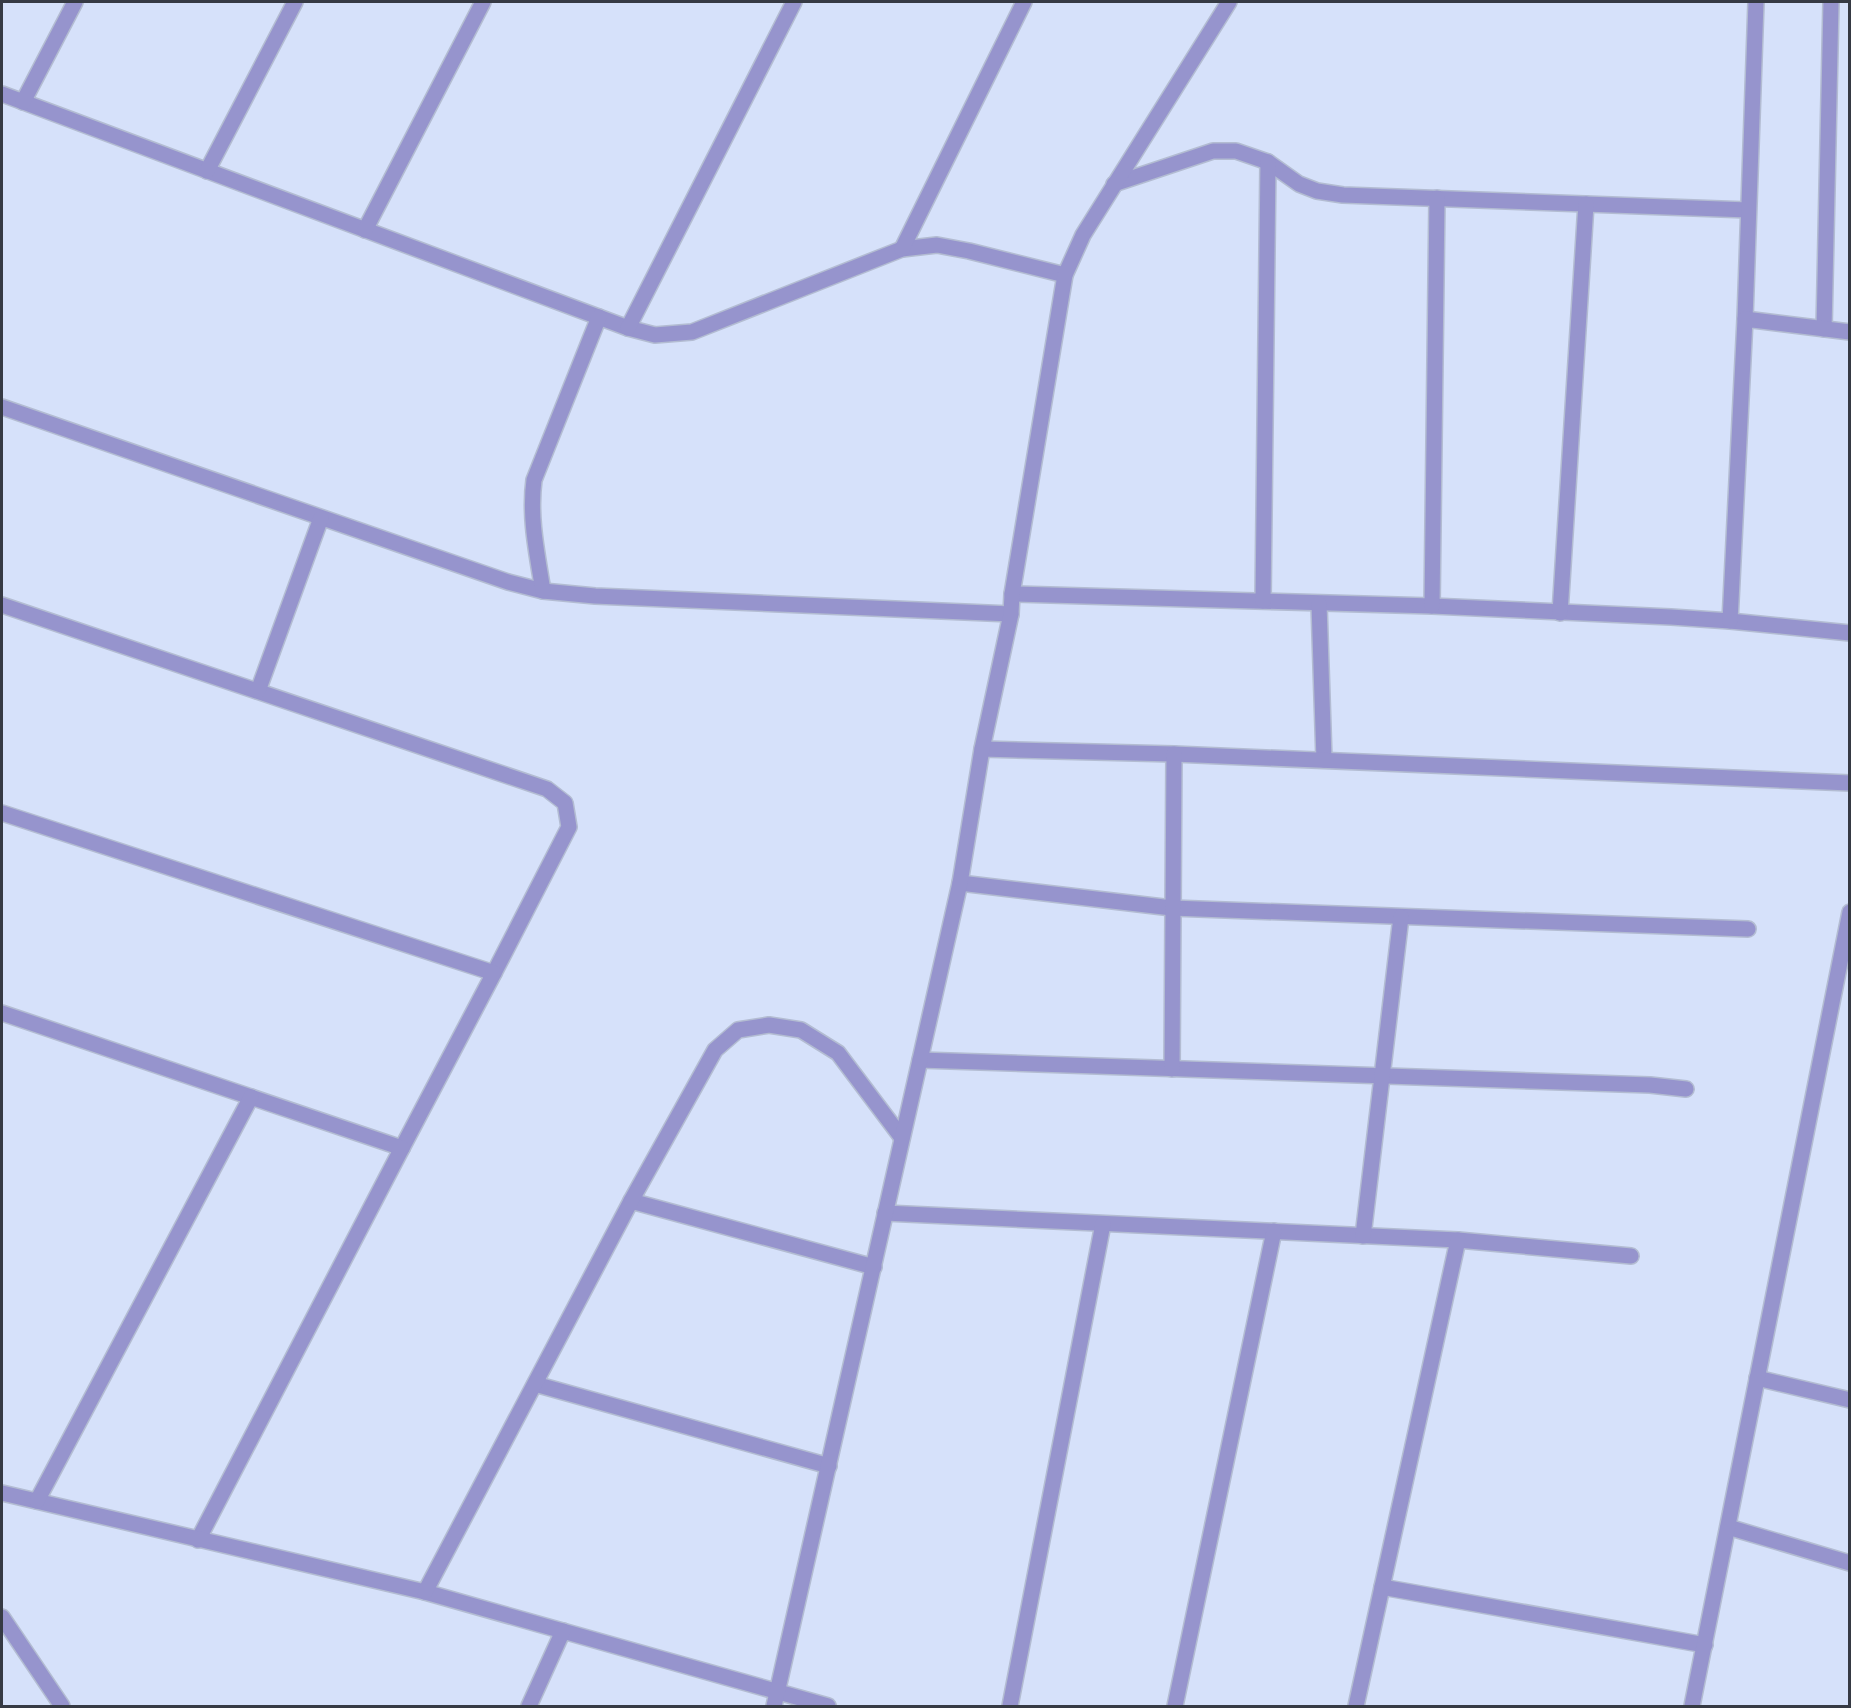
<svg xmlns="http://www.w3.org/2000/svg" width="1851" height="1708" viewBox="0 0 1851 1708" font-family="'DM Sans',sans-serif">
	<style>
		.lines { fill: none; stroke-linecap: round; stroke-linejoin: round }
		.street-casing { stroke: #b3bcd2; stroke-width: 18 }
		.street { stroke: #9694cd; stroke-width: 15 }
	</style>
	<rect width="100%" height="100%" fill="#d6e1fa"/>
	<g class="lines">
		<g class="street-casing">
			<g id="street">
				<polyline points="2,94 628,328 655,335 692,332 902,249 937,245 969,251 1065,275"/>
				<polyline points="23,102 75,2"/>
				<polyline points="207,171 295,2"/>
				<polyline points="1114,184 1213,151 1236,151 1268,162 1299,184 1317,191 1343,195 1748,210"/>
				<polyline points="365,230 483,2"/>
				<polyline points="902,249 1024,2"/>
				<polyline points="1745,319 1756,2"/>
				<polyline points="628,328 794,2"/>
				<polyline points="1824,329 1831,2"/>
				<polyline points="2,407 508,582 543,591 595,596 1011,614"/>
				<path d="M543,591C537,553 529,517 534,480L599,317"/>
				<polyline points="1012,594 1432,606 1671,617 1730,621 1850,633"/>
				<polyline points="1263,601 1268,162"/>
				<polyline points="1319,604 1324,760"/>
				<polyline points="2,605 547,789 565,803 569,827 494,973"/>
				<polyline points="1432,606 1437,198"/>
				<polyline points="1560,613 1586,204"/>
				<polyline points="1730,621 1745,319 1850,332"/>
				<polyline points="258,691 321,518"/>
				<polyline points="982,749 1174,754 1850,783"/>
				<polyline points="2,813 494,973 402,1148"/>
				<polyline points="960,883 1172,908 1748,929"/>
				<polyline points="2,1013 402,1148 198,1540"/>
				<polyline points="920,1060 1650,1085 1686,1089"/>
				<polyline points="1172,1069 1174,754"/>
				<polyline points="631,1201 874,1267"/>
				<polyline points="885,1213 1458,1240 1631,1256"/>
				<polyline points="1363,1236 1401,917"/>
				<polyline points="1757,1378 1850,1400"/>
				<polyline points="535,1384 829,1466"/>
				<polyline points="2,1493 425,1592 828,1706"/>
				<polyline points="37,1501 251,1097"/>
				<polyline points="1728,1527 1850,1563"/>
				<polyline points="1382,1587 1705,1645"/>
				<polyline points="425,1592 631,1201 715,1050 738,1030 769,1025 801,1030 838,1053 902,1138"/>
				<polyline points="2,1617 62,1706"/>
				<polyline points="529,1706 563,1631"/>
				<polyline points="774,1706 960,883 982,749 1011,614 1012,594 1065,275 1083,235 1229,2"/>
				<polyline points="1010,1706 1103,1224"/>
				<polyline points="1175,1706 1274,1231"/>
				<polyline points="1356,1706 1458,1240"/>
				<polyline points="1692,1706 1850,912"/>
			</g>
		</g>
		<use href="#street" class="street"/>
	</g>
	<rect width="1851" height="1708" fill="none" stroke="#363a44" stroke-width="6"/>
</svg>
